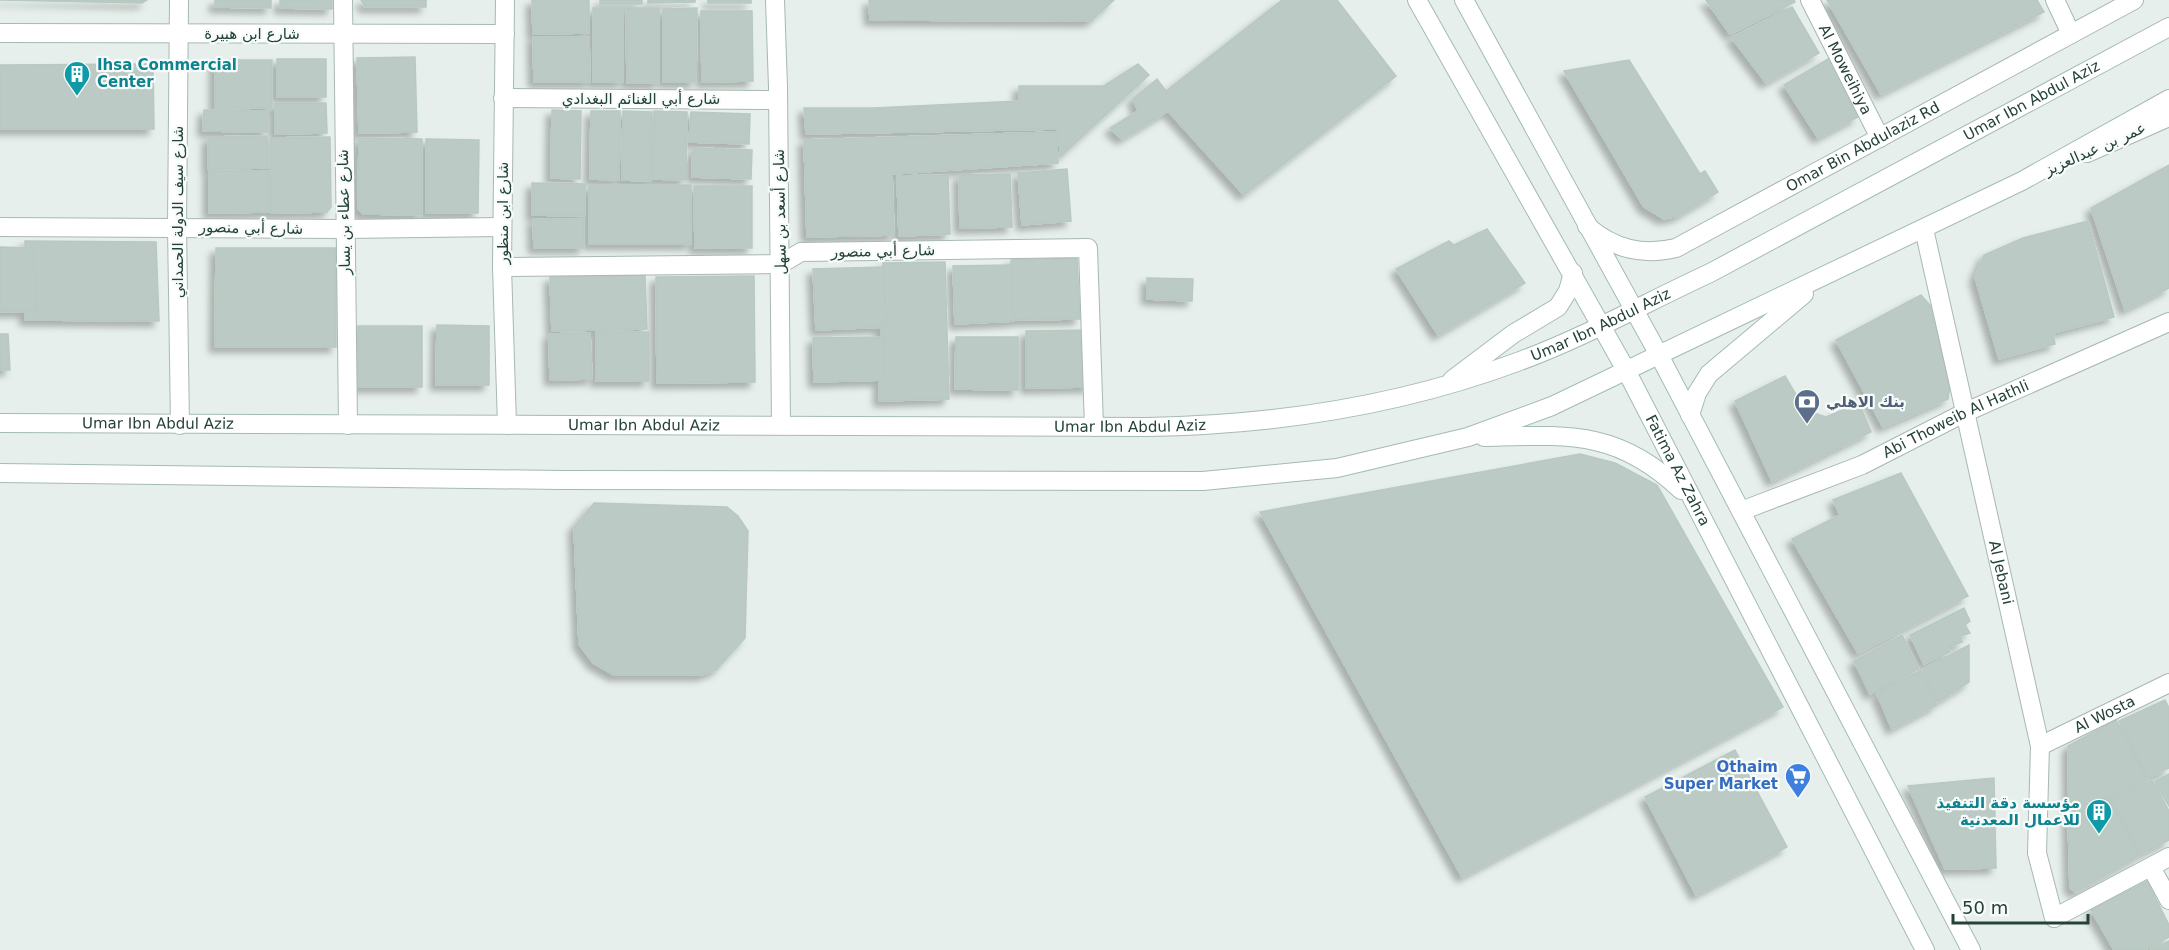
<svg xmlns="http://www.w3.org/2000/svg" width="2169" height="950" viewBox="0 0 2169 950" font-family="'DejaVu Sans','Noto Sans Arabic',sans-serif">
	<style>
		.building { fill: #bbcac4; stroke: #b8c9c2; stroke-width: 1.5; filter: url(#shadow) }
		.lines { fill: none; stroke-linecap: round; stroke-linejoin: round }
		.minor-casing { stroke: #a8b8b2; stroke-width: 20 }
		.tertiary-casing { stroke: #a8b8b2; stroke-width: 20 }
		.secondary-casing { stroke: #a4bbb3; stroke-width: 20 }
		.minor { stroke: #fff; stroke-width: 18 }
		.tertiary { stroke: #fff; stroke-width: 18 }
		.secondary { stroke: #fff; stroke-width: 18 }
		.labels { text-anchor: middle; stroke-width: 4.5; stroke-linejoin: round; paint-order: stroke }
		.street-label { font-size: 15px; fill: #24423a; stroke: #f7fbf9 }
		.culture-label { font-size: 15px; font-weight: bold; fill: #0d838f; stroke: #f7fbf9; text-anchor: start }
		.service-label { font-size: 15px; font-weight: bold; fill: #4e5e75; stroke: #f7fbf9; text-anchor: start }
		.shop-label { font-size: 15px; font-weight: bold; fill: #366cbe; stroke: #f7fbf9; text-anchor: end }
	</style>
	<defs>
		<filter id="shadow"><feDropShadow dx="-5.5" dy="5.5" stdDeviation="3" flood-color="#0004"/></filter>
	</defs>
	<rect width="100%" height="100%" fill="#e6efeb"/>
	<g class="building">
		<polygon points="0,0 147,0 142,3"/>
		<polygon points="215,0 271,0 271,8 215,7"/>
		<polygon points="280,0 332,0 332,9 280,8"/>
		<polygon points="361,0 426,0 426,7 365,7"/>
		<polygon points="532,0 589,0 589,33 533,34"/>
		<rect x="600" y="0" width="42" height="4"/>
		<polygon points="648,0 695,0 695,2 648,3"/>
		<rect x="708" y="0" width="43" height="3"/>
		<polygon points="869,0 1114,0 1091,21 870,20"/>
		<polygon points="1282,0 1337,0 1396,76 1244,195 1168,111 1122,139 1110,128 1138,111 1133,99 1157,79 1166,91"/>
		<polygon points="1706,0 1794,0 1795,2 1730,34"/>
		<polygon points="1827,0 2037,0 2044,12 1881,94"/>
		<polygon points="1792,7 1819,53 1766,83 1732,38"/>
		<rect x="593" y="8" width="30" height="74"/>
		<polygon points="626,8 659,8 659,83 627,83"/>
		<polygon points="697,8 696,82 663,82 663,9"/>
		<polygon points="701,11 752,11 753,81 702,82"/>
		<polygon points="533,37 589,37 590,82 534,82"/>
		<polygon points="415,57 417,132 359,133 357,58"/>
		<rect x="277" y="59" width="49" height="38"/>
		<polygon points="1828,59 1858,117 1818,138 1784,85"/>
		<rect x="215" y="60" width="57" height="48"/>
		<polygon points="1629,60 1700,174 1705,171 1718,192 1678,216 1664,219 1644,207 1564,71"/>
		<polygon points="153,64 154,129 0,129 0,65"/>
		<polygon points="1138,64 1149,75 1061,156 1057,129 806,134 804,108 874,108 1019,101 1019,86 1104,86"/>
		<polygon points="275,103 326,103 327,133 275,134"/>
		<polygon points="204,110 268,111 268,132 203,131"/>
		<polygon points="552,110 581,111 580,179 551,178"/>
		<polygon points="591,111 620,111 619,180 590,179"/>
		<polygon points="623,111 652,112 651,181 622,180"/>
		<polygon points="654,111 687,112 686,180 653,179"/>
		<polygon points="691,112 750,114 749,144 689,142"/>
		<polygon points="1056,132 1058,163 892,174 894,235 807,237 804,140"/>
		<polygon points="267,136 268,168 208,169 208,137"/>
		<polygon points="330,137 331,207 327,212 271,213 270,138"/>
		<polygon points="359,138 422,139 422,215 363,214 358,208"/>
		<polygon points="426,139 479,140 478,213 426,213"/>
		<polygon points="693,148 752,150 751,179 692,177"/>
		<polygon points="2169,165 2169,288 2125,310 2091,208"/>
		<polygon points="1067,169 1071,221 1022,225 1018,173"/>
		<polygon points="209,171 268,171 269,212 209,213"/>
		<polygon points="1010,174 1012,227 960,228 959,175"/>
		<polygon points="948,175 950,234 899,236 897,176"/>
		<polygon points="532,183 585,184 585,216 532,215"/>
		<rect x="589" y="185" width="102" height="59"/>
		<polygon points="694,186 752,186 752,248 695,248"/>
		<polygon points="533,219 584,219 584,248 534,248"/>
		<polygon points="2088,221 2114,317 2053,333 2055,344 1999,359 1975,277 1984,255 2023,238"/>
		<polygon points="1487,229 1525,283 1438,335 1396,269 1449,241 1454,245"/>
		<polygon points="25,241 156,242 159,321 25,320"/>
		<polygon points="0,247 34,248 36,311 0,312"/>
		<polygon points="216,248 336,248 336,347 215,347"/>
		<polygon points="1077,258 1080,319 1013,320 1011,260"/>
		<polygon points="945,262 949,399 879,401 883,263"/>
		<polygon points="1011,265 1014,321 955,324 953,266"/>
		<polygon points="884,267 886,327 816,330 813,269"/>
		<polygon points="645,275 647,329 552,331 550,277"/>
		<polygon points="754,276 755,382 657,383 656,277"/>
		<polygon points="1147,278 1193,279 1192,301 1147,299"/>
		<polygon points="1921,295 1930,305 1950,385 1948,399 1883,427 1836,340"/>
		<polygon points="437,325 489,326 489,385 436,385"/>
		<rect x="358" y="326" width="64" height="61"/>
		<polygon points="1088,330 1090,387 1026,388 1026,331"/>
		<rect x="596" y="332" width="53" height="49"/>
		<polygon points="590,333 592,379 550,380 549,334"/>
		<polygon points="0,334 8,334 10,370 0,370"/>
		<polygon points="884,337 885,380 814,382 813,338"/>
		<polygon points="956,337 1018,337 1018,390 955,389"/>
		<polygon points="1785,376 1805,410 1826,417 1859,403 1871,432 1772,481 1735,401"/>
		<polygon points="1580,454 1615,463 1657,485 1783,707 1462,877 1260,512"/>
		<polygon points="1901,473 1968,596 1858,653 1792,539 1840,515 1833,500"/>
		<polygon points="594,503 727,507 738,516 748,531 745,638 716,670 702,675 614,675 593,663 579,644 574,527"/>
		<polygon points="1964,608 1970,621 1965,625 1970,633 1960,636 1962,642 1948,647 1950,652 1924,664 1910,635"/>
		<polygon points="1902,635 1919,669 1870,694 1854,661"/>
		<polygon points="1969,645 1969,682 1938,702 1923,669"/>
		<polygon points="1921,670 1937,705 1892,729 1877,694"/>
		<polygon points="2165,700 2169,708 2169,768 2147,778 2119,721"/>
		<polygon points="2116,720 2147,780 2069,813 2068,746"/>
		<polygon points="1735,750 1787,847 1696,895 1645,797"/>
		<polygon points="2169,774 2169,806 2155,781"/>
		<polygon points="1994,778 1996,868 1945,869 1908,786"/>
		<polygon points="2152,780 2169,811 2169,840 2141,854 2110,798"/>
		<polygon points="2108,798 2140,855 2076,892 2070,888 2068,816"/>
		<polygon points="2147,881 2169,925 2169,937 2144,950 2114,950 2091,910"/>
		<polygon points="2169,941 2169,950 2151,950"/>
	</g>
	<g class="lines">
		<g class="minor-casing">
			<g id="minor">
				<polyline points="179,0 177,227 180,425"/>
				<polyline points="343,0 348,425"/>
				<polyline points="505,0 502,267 507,425"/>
				<polyline points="775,0 778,87 781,425"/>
				<path id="s1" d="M1810,0L1880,138"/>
				<polyline points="2055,0 2071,34"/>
				<polyline points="0,33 505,34"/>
				<polyline points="503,98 778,100"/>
				<polyline points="0,227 344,229 502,227"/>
				<path id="s2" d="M1924,229L2040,746L2037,853L2054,918L2169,857"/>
				<polyline points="502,267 781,264 801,252 1088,248 1094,427"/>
				<path id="s3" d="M1741,511L1862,465L1966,412L2169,322"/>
				<path id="s4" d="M2040,746L2169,683"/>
				<polyline points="2151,867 2169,900"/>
			</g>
		</g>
		<g class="tertiary-casing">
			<g id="tertiary">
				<polyline points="2087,153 2169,117"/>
				<path id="s5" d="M1587,226C1614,249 1642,256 1676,248L2134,0"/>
			</g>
		</g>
		<g class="secondary-casing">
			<g id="secondary">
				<path id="s6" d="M1417,0L1626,370L1925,950"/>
				<polyline points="1464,0 1659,355 1971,950"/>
				<polyline points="1452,380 1513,334 1558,307 1568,291 1573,273"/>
				<polyline points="1690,415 1697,393 1709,374 1804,294"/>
				<path id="s7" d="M0,423L1147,427C1275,425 1400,406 1520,361C1585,337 1647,302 1710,273L2169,27"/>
				<path d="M1484,437C1567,435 1617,429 1681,490"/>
				<polyline points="0,473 559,480 1203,481 1337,468 1468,437 1552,406 2022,181 2169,99"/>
			</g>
		</g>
		<use href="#minor" class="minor"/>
		<use href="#tertiary" class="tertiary"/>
		<use href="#secondary" class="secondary"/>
	</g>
	<defs>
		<g id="building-pin" transform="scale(1.35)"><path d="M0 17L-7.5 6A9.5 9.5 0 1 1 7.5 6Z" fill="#0f9aa8" stroke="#f7fbf9"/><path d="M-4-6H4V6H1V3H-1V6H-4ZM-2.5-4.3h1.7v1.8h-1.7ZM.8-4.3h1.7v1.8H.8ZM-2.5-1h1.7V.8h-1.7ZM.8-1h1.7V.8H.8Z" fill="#fff"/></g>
		<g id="bank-pin" transform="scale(1.35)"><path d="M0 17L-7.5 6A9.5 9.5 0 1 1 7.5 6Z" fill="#5c6f8a" stroke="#f7fbf9"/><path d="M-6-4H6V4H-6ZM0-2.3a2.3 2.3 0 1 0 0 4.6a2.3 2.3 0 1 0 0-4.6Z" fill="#fff"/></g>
		<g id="supermarket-pin" transform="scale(1.35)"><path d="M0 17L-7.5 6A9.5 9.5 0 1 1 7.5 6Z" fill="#3f7fe0" stroke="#f7fbf9"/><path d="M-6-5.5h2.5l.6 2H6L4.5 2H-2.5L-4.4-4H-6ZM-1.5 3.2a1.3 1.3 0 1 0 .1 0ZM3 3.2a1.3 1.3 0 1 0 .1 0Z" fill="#fff"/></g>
	</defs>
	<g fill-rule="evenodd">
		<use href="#building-pin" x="77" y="74"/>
		<use href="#bank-pin" x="1807" y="402"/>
		<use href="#supermarket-pin" x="1798" y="776"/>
		<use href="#building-pin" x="2099" y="812"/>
	</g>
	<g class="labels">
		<g class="street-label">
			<text x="252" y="39">شارع ابن هبيرة</text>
			<text dy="5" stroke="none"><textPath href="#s1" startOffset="78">Al Moweihiya</textPath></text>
			<text x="641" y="104">شارع أبي الغنائم البغدادي</text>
			<text dy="5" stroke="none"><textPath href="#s7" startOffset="2102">Umar Ibn Abdul Aziz</textPath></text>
			<text dy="5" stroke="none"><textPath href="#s5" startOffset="308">Omar Bin Abdulaziz Rd</textPath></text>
			<text transform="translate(2095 149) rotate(-24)" y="5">عمر بن عبدالعزيز</text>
			<text transform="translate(178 212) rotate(-90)" y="5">شارع سيف الدولة الحمداني</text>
			<text transform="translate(344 212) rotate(-91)" y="5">شارع عطاء بن يسار</text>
			<text transform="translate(780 212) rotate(-91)" y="5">شارع أسعد بن سهل</text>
			<text transform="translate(503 213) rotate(-90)" y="5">شارع ابن منظور</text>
			<text transform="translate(251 228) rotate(1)" y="5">شارع أبي منصور</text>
			<text transform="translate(883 251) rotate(-1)" y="5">شارع أبي منصور</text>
			<text dy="5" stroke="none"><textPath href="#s7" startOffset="1616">Umar Ibn Abdul Aziz</textPath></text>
			<text dy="5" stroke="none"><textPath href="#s3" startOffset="234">Abi Thoweib Al Hathli</textPath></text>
			<text dy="5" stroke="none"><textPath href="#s7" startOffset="158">Umar Ibn Abdul Aziz</textPath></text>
			<text dy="5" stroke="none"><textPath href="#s7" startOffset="644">Umar Ibn Abdul Aziz</textPath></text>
			<text dy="5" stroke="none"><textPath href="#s7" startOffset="1130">Umar Ibn Abdul Aziz</textPath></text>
			<text dy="5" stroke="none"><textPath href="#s6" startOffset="538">Fatima Az Zahra</textPath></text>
			<text dy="5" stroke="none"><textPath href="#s2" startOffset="352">Al Jebani</textPath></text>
			<text dy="5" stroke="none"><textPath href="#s4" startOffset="72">Al Wosta</textPath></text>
		</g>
		<g class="culture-label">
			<text x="97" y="70">Ihsa Commercial<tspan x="97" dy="17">Center</tspan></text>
			<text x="2080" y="808" text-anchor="end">مؤسسة دقة التنفيذ<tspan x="2080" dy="17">للاعمال المعدنية</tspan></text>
		</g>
		<g class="service-label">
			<text x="1826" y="407">بنك الاهلي</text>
		</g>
		<g class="shop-label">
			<text x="1778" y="772">Othaim<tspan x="1778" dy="17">Super Market</tspan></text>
		</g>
	</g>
	<path d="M1953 914v9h135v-9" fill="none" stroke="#24423a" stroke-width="3"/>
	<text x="1962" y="914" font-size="18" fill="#24423a" stroke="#f7fbf9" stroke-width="4.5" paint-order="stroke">50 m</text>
</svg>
